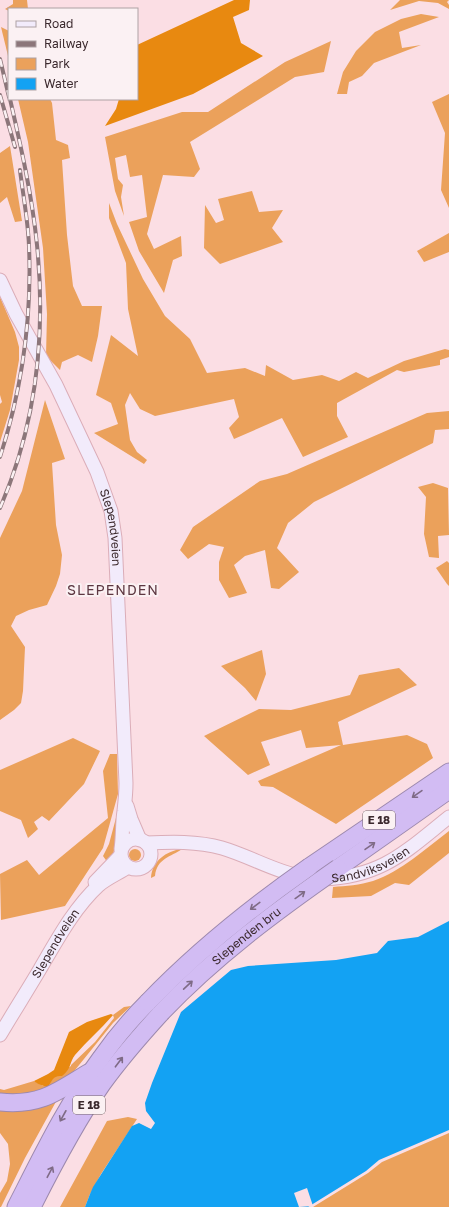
<svg xmlns="http://www.w3.org/2000/svg" width="449" height="1207" viewBox="0 0 449 1207" font-family="'Golos Text',sans-serif">
	<style>
		.green { fill: #eba15b }
		.forest { fill: #e88910 }
		.water { fill: #13a2f3 }
		.pier { fill: #fbdee4 }
		.lines { fill: none; stroke-linecap: round; stroke-linejoin: round }
		.secondary-casing { stroke: #dbadb8; stroke-width: 15 }
		.motorway-casing { stroke: #9d89ae; stroke-width: 19 }
		.secondary { stroke: #f2ebfb; stroke-width: 13 }
		.motorway { stroke: #d2bcf3; stroke-width: 17 }
		.rail-casing { stroke: #8c767a; stroke-width: 4 }
		.rail { stroke: #fbf1f3; stroke-width: 2.5; stroke-dasharray: 8; stroke-linecap: butt }
		.motorway-bridge-casing { stroke: #9d89ae; stroke-width: 19; stroke-linecap: butt }
		.motorway-bridge { stroke: #d2bcf3; stroke-width: 17 }
		.oneway { stroke: #7f6b86 }
		.labels { text-anchor: middle; stroke-width: 4; stroke-linejoin: round; paint-order: stroke }
		.shield { fill: #fbf1f3; stroke: #756568; stroke-width: 1 }
		.shield-label { font-size: 11px; font-weight: bold; fill: #3b292d }
		.street-label { font-size: 12px; fill: #3b292d; stroke: #fbf1f3 }
		.quarter-label { font-size: 14px; letter-spacing: 1px; fill: #5d3741; stroke: #fbf1f3 }
	</style>
	<rect width="100%" height="100%" fill="#fbdee4"/>
	<g class="green">
		<polygon points="13,0 27,0 28,9 9,9 9,11 5,9 13,4"/>
		<polygon points="400,0 449,0 447,2 449,5 449,9 438,3 419,1 390,10"/>
		<polygon points="421,14 439,17 399,32 402,48 421,45 374,63 362,76 349,82 347,94 337,94 343,72 356,51 375,32 401,19"/>
		<polygon points="1,27 9,31 9,60"/>
		<polygon points="331,41 324,72 295,77 190,142 200,169 194,177 163,175 147,234 154,249 181,236 182,256 173,260 164,293 139,251 129,222 147,217 142,175 130,177 126,155 115,158 118,179 123,185 121,197 124,216 115,191 105,137 182,112 208,112 285,62"/>
		<polygon points="449,94 449,208 441,190 445,133 432,102"/>
		<polygon points="18,99 50,99 52,103 56,140 68,145 70,158 62,160 67,235 73,286 82,306 102,306 98,336 92,362 78,355 62,362 60,370 46,356 47,314 43,248 28,142"/>
		<polygon points="10,146 22,221 15,222 7,197 0,203 0,153"/>
		<polygon points="252,191 259,212 283,210 272,228 283,242 220,264 204,248 205,205 216,223 224,220 218,199"/>
		<polygon points="109,203 117,224 143,279 165,316 190,339 207,373 245,368 265,376 266,365 293,380 322,375 339,381 356,372 368,378 404,361 445,349 449,350 449,357 440,360 440,365 404,372 397,370 337,403 337,416 348,437 303,457 282,418 234,439 229,428 239,417 234,399 155,416 140,409 130,393 125,405 130,440 137,452 147,460 144,464 94,433 118,424 111,403 96,395 111,335 138,356 128,309 126,263 109,218"/>
		<polygon points="449,233 449,252 424,262 417,251"/>
		<polygon points="0,297 15,332 19,347 19,360 10,410 0,442 0,404 2,402 0,395"/>
		<polygon points="45,400 65,459 52,463 56,525 62,555 60,574 56,586 47,605 29,610 16,616 11,626 25,647 23,691 21,703 14,710 0,720 0,538 22,491"/>
		<polygon points="449,411 449,429 435,430 433,443 314,502 288,523 277,548 299,572 279,589 271,588 265,550 245,556 234,565 247,593 229,598 219,580 219,562 224,547 209,544 188,559 180,550 193,527 260,481 287,474 427,413"/>
		<polygon points="433,483 448,488 449,535 438,536 439,558 429,557 424,534 426,497 418,487"/>
		<polygon points="447,561 449,563 449,586 447,584 436,568"/>
		<polygon points="262,650 266,674 256,701 245,688 221,666"/>
		<polygon points="399,668 417,685 338,722 343,745 407,735 427,744 433,758 336,824 273,787 261,786 258,781 341,745 306,748 301,730 261,742 270,765 248,775 204,736 259,709 291,710 350,695 359,675"/>
		<polygon points="73,738 100,751 84,784 49,821 42,816 34,822 38,829 28,838 21,820 0,811 0,770"/>
		<polygon points="110,754 117,754 118,794 103,848 65,906 1,920 0,874 27,860 39,875 108,818 103,771"/>
		<polygon points="120,803 117,845 108,863 103,856 109,844"/>
		<path d="M449,831V853L409,885L395,883L371,896L332,898L333,887C346,886 360,885 373,881C402,871 425,849 449,831Z"/>
		<circle cx="135" cy="855" r="6"/>
		<path d="M182,849C171,857 157,858 155,876L151,878C152,861 166,851 182,849Z"/>
		<path d="M131,1006L113,1023L67,1080L52,1090L0,1098V1089L4,1090L34,1081L43,1086L49,1085C52,1076 63,1071 71,1066V1065L95,1042L114,1018L113,1015L124,1007Z"/>
		<polygon points="58,1098 25,1158 1,1207 0,1207 0,1193 7,1181 10,1164 8,1144 0,1133 0,1107"/>
		<polygon points="128,1117 137,1119 101,1174 90,1194 85,1207 60,1207 107,1121"/>
		<polygon points="449,1133 449,1207 313,1207 368,1173 382,1162"/>
	</g>
	<g class="forest">
		<polygon points="234,0 250,0 249,10 233,17 241,43 263,56 193,94 105,126 116,109 119,99 137,99 137,45"/>
		<path d="M111,1014L113,1015C101,1029 87,1041 75,1055C69,1063 72,1068 62,1076C53,1075 52,1081 48,1087C43,1086 37,1084 34,1081L48,1074L54,1070L69,1032L87,1022Z"/>
	</g>
	<polygon class="water" points="449,921 449,1130 379,1160 366,1171 308,1207 85,1207 90,1194 93,1187 132,1126 139,1123 151,1129 155,1123 146,1111 145,1103 152,1083 181,1012 231,970 248,966 336,960 377,953 388,941 418,937"/>
	<polygon class="pier" points="307,1188 313,1206 299,1207 294,1193"/>
	<g class="lines">
		<g class="secondary-casing">
			<g id="secondary">
				<path id="s1" d="M0,280L16,314L56,385L97,472L111,511L115,538L126,783C126,793 125,802 124,811C122,824 123,836 121,849"/>
				<polyline points="127,806 131,819 140,840"/>
				<circle cx="136" cy="854" r="15"/>
				<path d="M146,843C171,842 197,841 222,848C249,856 274,871 302,877"/>
				<path id="s2" d="M322,879C382,877 405,852 449,817"/>
				<polyline points="95,882 120,856"/>
				<path id="s3" d="M0,1035C13,1013 27,991 40,969C57,940 74,908 99,885C107,878 119,873 128,867"/>
			</g>
		</g>
		<g class="motorway-casing">
			<g id="motorway">
				<polyline points="309,867 449,772"/>
				<polyline points="338,868 449,790"/>
				<path d="M0,1102C39,1106 56,1093 88,1073"/>
				<path d="M16,1207C42,1156 67,1104 101,1058C115,1038 131,1019 148,1002"/>
				<path d="M32,1207C53,1165 75,1123 102,1084C120,1059 140,1036 161,1013"/>
			</g>
		</g>
		<use href="#secondary" class="secondary"/>
		<use href="#motorway" class="motorway"/>
		<g class="rail-casing">
			<g id="rail">
				<polyline points="0,59 9,97"/>
				<polyline points="0,95 15,147"/>
				<path d="M0,457C22,389 32,317 29,246C28,220 23,195 20,170"/>
				<path d="M0,508C36,425 46,334 37,245C32,195 21,147 10,99"/>
			</g>
		</g>
		<use href="#rail" class="rail"/>
		<g class="motorway-bridge-casing">
			<g id="motorway-bridge">
				<path d="M148,1002C197,951 252,907 309,867"/>
				<path id="s4" d="M161,1013C214,957 275,912 338,868"/>
			</g>
		</g>
		<use href="#motorway-bridge" class="motorway-bridge"/>
	</g>
	<defs><path id="oneway-shaft" d="M-6 0H5M1.5-3L5.5 0L1.5 3" fill="none" stroke-width="1.6" stroke-linecap="round" stroke-linejoin="round"/></defs>
	<g class="oneway">
		<use href="#oneway-shaft" transform="translate(417 794) rotate(145)"/>
		<use href="#oneway-shaft" transform="translate(370 846) rotate(-35)"/>
		<use href="#oneway-shaft" transform="translate(300 895) rotate(-36)"/>
		<use href="#oneway-shaft" transform="translate(255 906) rotate(143)"/>
		<use href="#oneway-shaft" transform="translate(188 985) rotate(-43)"/>
		<use href="#oneway-shaft" transform="translate(119 1062) rotate(-53)"/>
		<use href="#oneway-shaft" transform="translate(63 1116) rotate(119)"/>
		<use href="#oneway-shaft" transform="translate(50 1172) rotate(-62)"/>
	</g>
	<g class="labels">
		<g class="shield">
			<rect x="363" y="811" width="32" height="18" rx="3"/>
			<rect x="73" y="1096" width="32" height="18" rx="3"/>
		</g>
		<g class="shield-label">
			<text x="379" y="824">E 18</text>
			<text x="89" y="1109">E 18</text>
		</g>
		<g class="street-label">
			<text dy="4" stroke="none"><textPath href="#s1" startOffset="273">Slependveien</textPath></text>
			<text dy="4" stroke="none"><textPath href="#s2" startOffset="51">Sandviksveien</textPath></text>
			<text dy="4" stroke="none"><textPath href="#s4" startOffset="115">Slependen bru</textPath></text>
			<text dy="4" stroke="none"><textPath href="#s3" startOffset="107">Slependveien</textPath></text>
		</g>
		<g class="quarter-label">
			<text x="113" y="595">SLEPENDEN</text>
		</g>
	</g>
	<rect x="8" y="8" width="130" height="92" fill="#fbf1f3" stroke="#aea1a4"/>
	<rect x="16" y="21" width="20" height="6" fill="#f2ebfb" stroke="#aea1a4"/>
	<text x="44" y="28" font-size="12" fill="#3b292d">Road</text>
	<rect x="16" y="41" width="20" height="6" fill="#8c767a" stroke="#aea1a4"/>
	<text x="44" y="48" font-size="12" fill="#3b292d">Railway</text>
	<rect x="16" y="58" width="20" height="12" fill="#eba15b" stroke="#aea1a4"/>
	<text x="44" y="68" font-size="12" fill="#3b292d">Park</text>
	<rect x="16" y="78" width="20" height="12" fill="#13a2f3" stroke="#aea1a4"/>
	<text x="44" y="88" font-size="12" fill="#3b292d">Water</text>
</svg>
